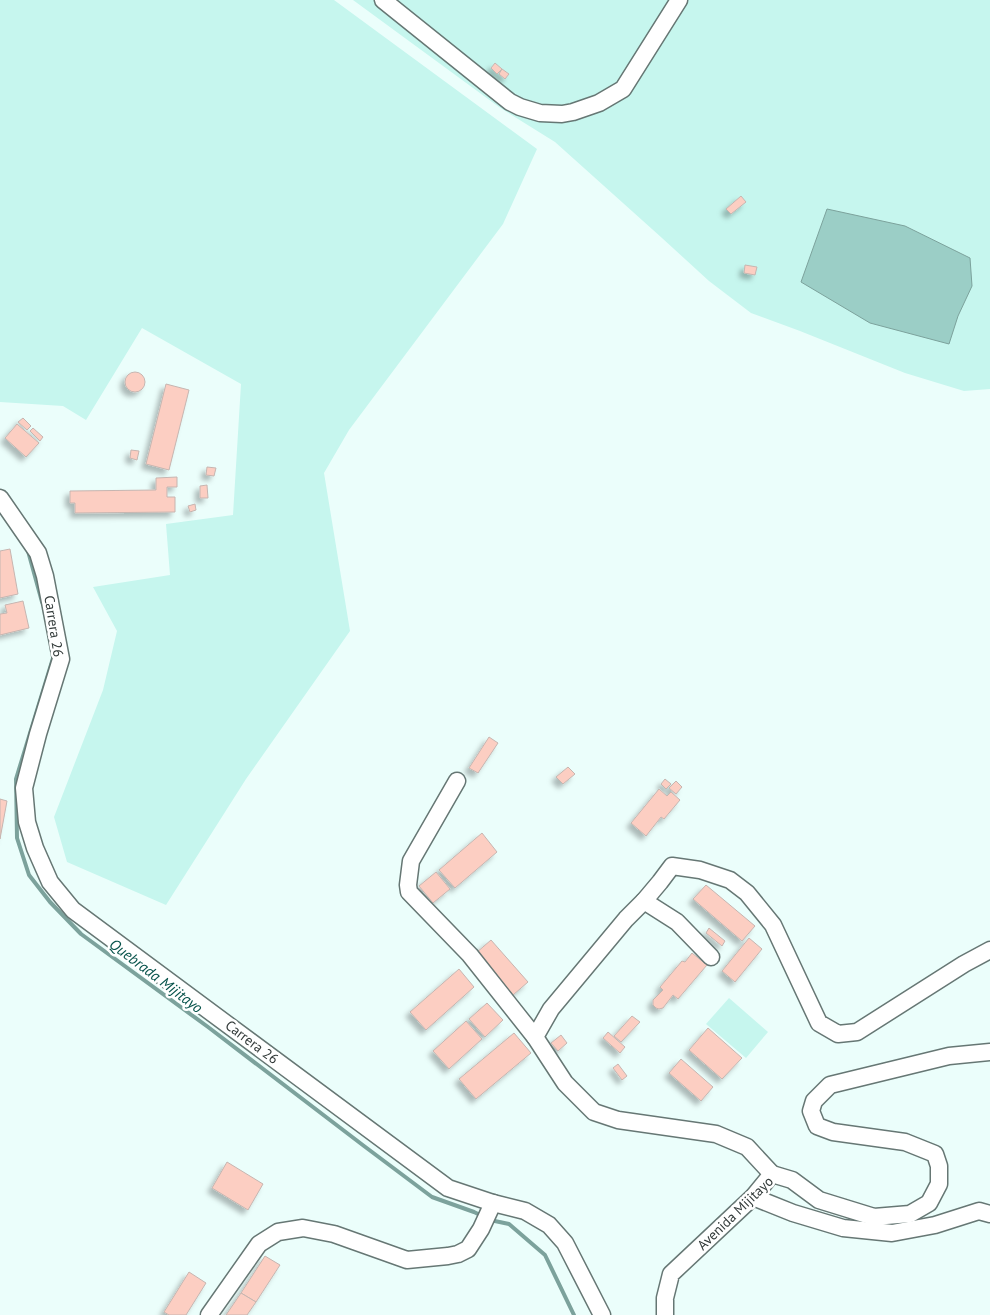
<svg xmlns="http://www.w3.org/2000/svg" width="990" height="1315" viewBox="0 0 990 1315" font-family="'PT Sans',sans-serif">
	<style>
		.green { fill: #c6f6ee }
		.water { fill: #9bcec6; stroke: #7ca29c }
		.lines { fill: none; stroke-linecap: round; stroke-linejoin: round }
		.stream { stroke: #7ca29c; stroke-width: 4 }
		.building { fill: #fccec2; stroke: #c6b5b0; filter: url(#shadow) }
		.minor-casing { stroke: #667774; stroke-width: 19 }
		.minor { stroke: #fff; stroke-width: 16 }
		.labels { text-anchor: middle; stroke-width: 5; stroke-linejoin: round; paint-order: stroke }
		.street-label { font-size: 14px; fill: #323a39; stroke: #fff }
		.water-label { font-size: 15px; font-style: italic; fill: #07534b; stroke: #fff }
	</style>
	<defs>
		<filter id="shadow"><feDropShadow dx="-4.5" dy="4.5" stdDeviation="2.5" flood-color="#0004"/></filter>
	</defs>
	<rect width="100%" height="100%" fill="#ebfefb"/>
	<g class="green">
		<polygon points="0,0 334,0 537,149 503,224 349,430 324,473 350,631 246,779 166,905 67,862 54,817 103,690 117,631 93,587 170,575 166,524 233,515 241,384 142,328 86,420 63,406 0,402"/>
		<polygon points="353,0 990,0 990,389 964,391 905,373 800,331 751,313 709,281 662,238 555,142 499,107"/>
		<polygon points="729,998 768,1032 746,1058 706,1024"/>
	</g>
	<polygon class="water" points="827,209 905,226 970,258 972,286 958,316 949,344 870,323 801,282"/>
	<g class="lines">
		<g class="stream">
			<polyline points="28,551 42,602"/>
			<polyline points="53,655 53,658 16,779 17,838 29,875 50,902 81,934 208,1027 364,1146 432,1197 474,1212 482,1216"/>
			<polyline points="490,1220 509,1224 545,1255 574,1315"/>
		</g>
	</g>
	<g class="building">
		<polygon points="495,63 502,69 497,74 491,68"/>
		<polygon points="502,69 509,74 505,79 499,74"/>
		<polygon points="741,196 746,202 731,214 726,209"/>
		<polygon points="745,265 757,267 755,275 744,273"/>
		<circle cx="135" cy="382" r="10"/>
		<polygon points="166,384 189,390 169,470 146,464"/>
		<polygon points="23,418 31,426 27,430 18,422"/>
		<polygon points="17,424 39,443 26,457 5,438"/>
		<polygon points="33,428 43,437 40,441 30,431"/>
		<polygon points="131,450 139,451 137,460 130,458"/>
		<polygon points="207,467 216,468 214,476 206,475"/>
		<polygon points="177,477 177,487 167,487 167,497 175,497 175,512 75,513 75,503 70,503 70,491 156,490 156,478"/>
		<polygon points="207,485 208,498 200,498 200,486"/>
		<polygon points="195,504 196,510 190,512 188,506"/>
		<polygon points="10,549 18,594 0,598 0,551"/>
		<polygon points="23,601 29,628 0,635 0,614 7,613 5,605"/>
		<polygon points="489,737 498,743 478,773 469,768"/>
		<polygon points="568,767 575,774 563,784 556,777"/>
		<polygon points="665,779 671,784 666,789 661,784"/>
		<polygon points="676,781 682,787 676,794 669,788"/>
		<polygon points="659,789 667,796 671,792 680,800 664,819 661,817 646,836 631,823"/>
		<polygon points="0,799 7,801 0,839"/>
		<polygon points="482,833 497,852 455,888 439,870"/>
		<polygon points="436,872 450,889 433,903 419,886"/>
		<polygon points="706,885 755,926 742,941 693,899"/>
		<polygon points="709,928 725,941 722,946 706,933"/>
		<polygon points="749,938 762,949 735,982 722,971"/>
		<polygon points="491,940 528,982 513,995 476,953"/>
		<polygon points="692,953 707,965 678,999 673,995 663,1008 659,1009 656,1008 653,1005 653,1000 663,990 660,987 682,961 685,962"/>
		<polygon points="459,969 474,987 426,1030 410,1012"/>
		<polygon points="487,1003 503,1020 485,1037 469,1019"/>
		<polygon points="632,1016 640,1022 621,1042 614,1036"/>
		<polygon points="466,1021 482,1039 449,1069 433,1051"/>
		<polygon points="708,1028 742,1058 722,1079 689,1050"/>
		<polygon points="608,1032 625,1047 620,1053 603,1038"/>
		<polygon points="514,1033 531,1053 476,1099 459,1079"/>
		<polygon points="561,1035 567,1043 558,1051 551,1043"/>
		<polygon points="681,1059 713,1087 701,1101 669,1073"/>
		<polygon points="618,1064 627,1076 622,1080 613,1068"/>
		<polygon points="227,1162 263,1184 248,1210 212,1188"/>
		<polygon points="265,1256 280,1265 256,1302 241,1293"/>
		<polygon points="189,1272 206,1283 186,1315 169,1315 164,1312"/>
		<polygon points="241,1293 256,1302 247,1315 226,1315"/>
	</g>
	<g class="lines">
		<g class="minor-casing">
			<g id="minor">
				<polyline points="383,0 510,102 520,107 540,113 562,114 573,112 599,103 623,89 679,0"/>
				<polyline points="0,498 38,553 45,576 61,659 38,734 24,788 27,822 35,848 50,882 73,910 448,1188 493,1203 525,1211 549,1225 565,1243 602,1315"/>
				<polyline points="457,781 411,861 408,885 409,892 470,955 535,1037"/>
				<polyline points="644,901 660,882 672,866 700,870 730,880 747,893 773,925 819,1023 838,1034 857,1032 964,964 990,950"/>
				<polyline points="711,957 677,922 644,901 626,919 551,1009 535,1037 565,1083 594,1112 618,1120 716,1134 747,1147 772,1174"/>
				<polyline points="753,1197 793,1213 843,1228 892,1233 935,1225 979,1211 990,1214"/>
				<polyline points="209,1315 259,1244 278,1232 303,1228 334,1234 407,1260 448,1256 458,1254 468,1249 481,1229 493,1203"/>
				<polyline points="665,1315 665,1298 671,1274 753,1197 772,1174 792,1180 819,1200 874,1217 910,1214 929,1203 939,1184 939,1166 935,1154 905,1142 833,1132 817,1126 811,1111 814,1101 830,1085 949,1056 990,1052"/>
			</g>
		</g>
		<use href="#minor" class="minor"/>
	</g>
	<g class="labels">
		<g class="street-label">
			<text transform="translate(54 626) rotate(81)" y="5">Carrera 26</text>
			<text transform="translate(252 1042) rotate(37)" y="5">Carrera 26</text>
			<text transform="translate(735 1213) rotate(-44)" y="5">Avenida Mijitayo</text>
		</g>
		<g class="water-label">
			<text transform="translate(156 976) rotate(37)" y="5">Quebrada Mijitayo</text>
		</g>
	</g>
</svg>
